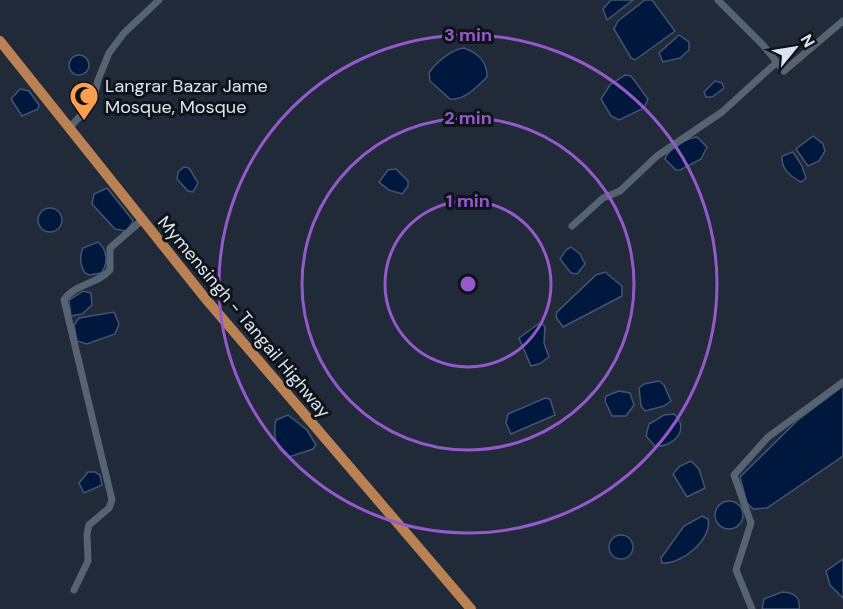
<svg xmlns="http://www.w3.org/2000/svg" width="843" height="609" viewBox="0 0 843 609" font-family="'DM Sans',sans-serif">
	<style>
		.water { fill: #00183d; stroke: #435572; stroke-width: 1.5 }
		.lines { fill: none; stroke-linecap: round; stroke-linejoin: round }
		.minor { stroke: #576272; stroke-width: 7 }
		.trunk { stroke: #ba8254; stroke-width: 10 }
		.ring { fill: none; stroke: #945acb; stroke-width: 3 }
		.labels { text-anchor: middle; stroke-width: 6; stroke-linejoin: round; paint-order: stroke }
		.poi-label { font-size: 18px; fill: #dee4ee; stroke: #0e1319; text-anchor: start }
		.street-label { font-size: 18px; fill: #dee4ee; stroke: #0e1319 }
		.centre { fill: #945acb; stroke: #0e1319; stroke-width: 3 }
		.ring-label { font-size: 18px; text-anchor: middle; font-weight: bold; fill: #945acb; stroke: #0e1319; stroke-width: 6; stroke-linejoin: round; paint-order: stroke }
	</style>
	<rect width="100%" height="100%" fill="#202a38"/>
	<g class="water">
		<polygon points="611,0 633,0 607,20 603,9"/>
		<polygon points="645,0 652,0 675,31 635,60 631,58 614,29 618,21"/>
		<polygon points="679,35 689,42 689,50 680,58 663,62 659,53"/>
		<path d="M464,48C478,53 487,61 487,77C478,86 464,101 450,99L430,81L429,73C435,63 452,49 464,48Z"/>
		<circle cx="79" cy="65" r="10"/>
		<polygon points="625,75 631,76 648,99 644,108 619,120 611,116 601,99 610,85"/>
		<polygon points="715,81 722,83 724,88 712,97 706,97 704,92"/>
		<polygon points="81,87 90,94 91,99 86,105 73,97 72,90"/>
		<polygon points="20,89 29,91 39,105 38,109 22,116 11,99"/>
		<polygon points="813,136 823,144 825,151 819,161 808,166 796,149"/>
		<path d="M697,137L707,147L701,159L680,170H676L665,159C668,149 687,138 697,137Z"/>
		<path d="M793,152L802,166L806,178L801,182C790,176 781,169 782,156Z"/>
		<polygon points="184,167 189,168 198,183 193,192 188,191 177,179 178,172"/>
		<polygon points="396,169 408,181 408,186 402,194 389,190 379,182 388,170"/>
		<polygon points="107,188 131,218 133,222 126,231 115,229 92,204 94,194"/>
		<circle cx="50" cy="220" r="12"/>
		<path d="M98,242C107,249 109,264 101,273L89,275C80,272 79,256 83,248Z"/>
		<polygon points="571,247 580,254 585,264 577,274 571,273 560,259 566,250"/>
		<polygon points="605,272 622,286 622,296 563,327 556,317 557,312 596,275"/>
		<polygon points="83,291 91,293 92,305 82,314 71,316 69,300"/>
		<polygon points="114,312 119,324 115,334 87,344 77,341 74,325 79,318"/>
		<polygon points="541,322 545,327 544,343 549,357 539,364 531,366 519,338"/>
		<polygon points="659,381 664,385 671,401 664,406 645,411 641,406 639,388 644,384"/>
		<polygon points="843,386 843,456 767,508 753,509 747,503 740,477 798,420"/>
		<polygon points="619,391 630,393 634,405 626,416 612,416 605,401 606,396"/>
		<polygon points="545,398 550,399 555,415 511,434 506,423 508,414"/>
		<path d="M674,414C691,429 673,448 655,446L646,436L649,424L664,415Z"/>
		<path d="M288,415L307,430L316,445L313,449L289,457C275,451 273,433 276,420Z"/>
		<polygon points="691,461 699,469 705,488 687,497 673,474 680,466"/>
		<polygon points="88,472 95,472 100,475 102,485 84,493 79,483"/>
		<circle cx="729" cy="515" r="14"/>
		<path d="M702,516L708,519C713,539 681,565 662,563L661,558L684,526Z"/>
		<circle cx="621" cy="547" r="12"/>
		<polygon points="843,559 843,598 830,585 826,571"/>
		<path d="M782,592C793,592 801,597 799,609H762L764,599Z"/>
	</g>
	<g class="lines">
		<g class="minor">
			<polyline points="718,0 763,45 784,71 843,21"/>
			<polyline points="69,128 93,103 98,80 109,53 124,33 159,0"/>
			<polyline points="572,226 603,198 620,191 657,156 722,112 777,62"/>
			<path d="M74,590L88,561L87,534L89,525L109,508L112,500L64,300C74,284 98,284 110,270V248L141,221"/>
			<polyline points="752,609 736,570 751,523 734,475 768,437 843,382"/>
		</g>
		<polyline class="trunk" points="0,41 205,298 471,609"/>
	</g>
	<g class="ring">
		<circle cx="468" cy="284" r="83"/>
		<circle cx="468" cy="284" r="166"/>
		<circle cx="468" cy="284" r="249"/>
	</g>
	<defs>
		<g id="mosque-pin" transform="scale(1.5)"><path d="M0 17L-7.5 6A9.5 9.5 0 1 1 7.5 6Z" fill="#fa9f4f" stroke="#0e1319"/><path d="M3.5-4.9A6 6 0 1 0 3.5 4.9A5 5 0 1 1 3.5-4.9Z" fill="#111"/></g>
	</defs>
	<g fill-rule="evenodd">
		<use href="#mosque-pin" x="84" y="96"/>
	</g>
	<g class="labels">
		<g class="poi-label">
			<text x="105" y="92">Langrar Bazar Jame<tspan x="105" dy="21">Mosque, Mosque</tspan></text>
		</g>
		<g class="street-label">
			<text transform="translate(244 317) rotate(50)" y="6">Mymensingh - Tangail Highway</text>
		</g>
	</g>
	<circle cx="468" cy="284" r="9" class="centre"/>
	<g class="ring-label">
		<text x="468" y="41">3 min</text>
		<text x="468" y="124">2 min</text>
		<text x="468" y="207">1 min</text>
	</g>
	<g transform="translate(795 48) rotate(60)" stroke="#0e1319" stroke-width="4.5" paint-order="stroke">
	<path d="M0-4.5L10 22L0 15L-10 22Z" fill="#dee4ee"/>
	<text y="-9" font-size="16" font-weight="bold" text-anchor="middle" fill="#dee4ee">N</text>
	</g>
</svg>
